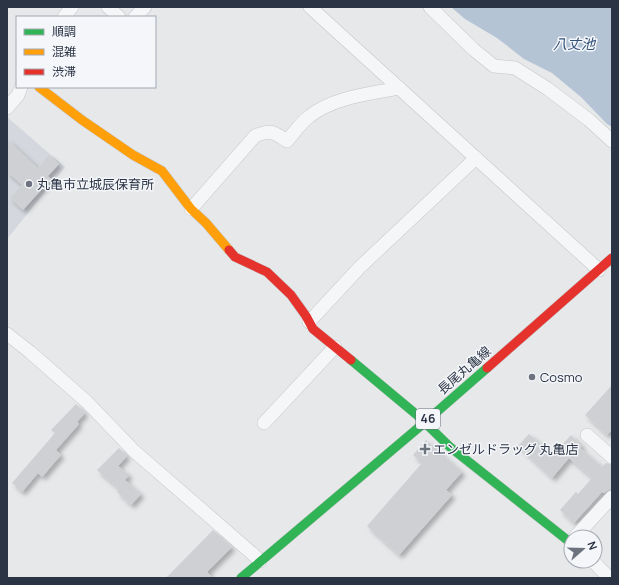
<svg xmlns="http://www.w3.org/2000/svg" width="619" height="585" viewBox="0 0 619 585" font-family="Manrope,'Noto Sans JP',sans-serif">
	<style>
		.built { fill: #d4d7dd }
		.water { fill: #b4c4d5 }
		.building { fill: #ced0d3; filter: url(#shadow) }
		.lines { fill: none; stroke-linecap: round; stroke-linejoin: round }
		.street-casing { stroke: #c4c6c8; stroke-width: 14 }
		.fast-casing { stroke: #c4c6c8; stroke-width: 10 }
		.slow-casing { stroke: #c4c6c8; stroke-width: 10 }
		.jam-casing { stroke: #c4c6c8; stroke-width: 10 }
		.street { stroke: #f5f6f7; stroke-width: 13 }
		.fast { stroke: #30b455; stroke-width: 9 }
		.slow { stroke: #ff9f0a; stroke-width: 9 }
		.jam { stroke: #e5322d; stroke-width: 9 }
		.poi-dot { fill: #6c737f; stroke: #f4f6f9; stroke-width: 1.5 }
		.labels { text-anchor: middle; stroke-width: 3; stroke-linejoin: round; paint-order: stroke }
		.shield { fill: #f4f6f9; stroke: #676e7b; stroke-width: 1 }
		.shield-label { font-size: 12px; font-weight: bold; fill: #2b3445 }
		.poi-label { font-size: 13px; fill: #2b3445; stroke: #f4f6f9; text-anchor: start }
		.street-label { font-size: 13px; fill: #2b3445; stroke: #f4f6f9 }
		.water-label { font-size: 14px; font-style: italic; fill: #34527a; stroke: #f4f6f9 }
	</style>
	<defs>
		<filter id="shadow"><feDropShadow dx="3.5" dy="3.5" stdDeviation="2" flood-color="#0004"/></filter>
	</defs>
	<rect width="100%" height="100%" fill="#e6e8ea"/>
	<polygon class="built" points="7,117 65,167 7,239"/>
	<polygon class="water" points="451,7 612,7 612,127 607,124 581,97 552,73 524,59 497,38 465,19"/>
	<g class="building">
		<polygon points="7,139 38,168 49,155 59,164 48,176 51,179 23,210 10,198 22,185 7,172"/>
		<polygon points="612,385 612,430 607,435 585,415"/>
		<polygon points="76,404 85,413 77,422 79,424 56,450 61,455 42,477 38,473 22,492 12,483 55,433 51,430"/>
		<polygon points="529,434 553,455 571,435 582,446 580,448 602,467 606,463 612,465 612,488 604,493 602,492 574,523 560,510 576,492 578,494 592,478 569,458 552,478 518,446"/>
		<polygon points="426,440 462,472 446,490 452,495 399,555 367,526 422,463 413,455"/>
		<polygon points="119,448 127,456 118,466 129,475 125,480 141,494 131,505 117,492 119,489 97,470"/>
		<polygon points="213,530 232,547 207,572 213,578 166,578"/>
	</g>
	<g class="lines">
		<g class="street-casing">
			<g id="street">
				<polyline points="108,7 119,17"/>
				<polyline points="310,7 599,270"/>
				<polyline points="430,7 473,49 494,66 515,68 548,89 589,120 612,141"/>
				<polyline points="64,17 72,7"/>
				<polyline points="135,17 145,7"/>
				<polyline points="7,108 18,95 21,87"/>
				<path d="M191,209L255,136C271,129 273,132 287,141C294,133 301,122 310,116C334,97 370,94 399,88"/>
				<polyline points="309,322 360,267 476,158"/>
				<polyline points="7,334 30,352 87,402 134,451 254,555 260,561"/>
				<polyline points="264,423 335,347"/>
				<polyline points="587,435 612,457"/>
				<polyline points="575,537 612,497"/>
				<polyline points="593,561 609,578"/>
			</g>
		</g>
		<g class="fast-casing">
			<g id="fast">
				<polyline points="351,360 417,415 450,447 571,543"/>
				<polyline points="241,578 424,423 487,368"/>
			</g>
		</g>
		<g class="slow-casing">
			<polyline id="slow" points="39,87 82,120 133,155 162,171 191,209 206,223 229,250"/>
		</g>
		<g class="jam-casing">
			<g id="jam">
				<polyline points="229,250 235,257 267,272 291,295 306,316 313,329 351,360"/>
				<polyline points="487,368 612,258"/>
			</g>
		</g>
		<use href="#street" class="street"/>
		<use href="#fast" class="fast"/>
		<use href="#slow" class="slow"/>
		<use href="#jam" class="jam"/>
	</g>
	<g class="poi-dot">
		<circle cx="29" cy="184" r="4"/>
		<circle cx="532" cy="377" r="4"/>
		<path d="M423 443h4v4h4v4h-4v4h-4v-4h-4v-4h4z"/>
	</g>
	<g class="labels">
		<rect class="shield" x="416" y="409" width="24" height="20" rx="3"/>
		<g class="shield-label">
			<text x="428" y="423">46</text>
		</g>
		<g class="poi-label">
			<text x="37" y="189">丸亀市立城辰保育所</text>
			<text x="540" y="382">Cosmo</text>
			<text x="433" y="454">エンゼルドラッグ 丸亀店</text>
		</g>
		<g class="street-label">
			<text transform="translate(464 370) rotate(-41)" y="5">長尾丸亀線</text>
		</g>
		<g class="water-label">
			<text x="574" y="49">八丈池</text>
		</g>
	</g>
	<rect width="619" height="585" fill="none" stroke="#2b3445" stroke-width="16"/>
	<rect x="16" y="16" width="140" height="72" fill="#f4f6f9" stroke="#a4a8b1"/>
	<rect x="24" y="29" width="20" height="6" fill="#30b455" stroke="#a4a8b1"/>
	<text x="52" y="36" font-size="12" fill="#2b3445">順調</text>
	<rect x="24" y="49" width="20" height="6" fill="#ff9f0a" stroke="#a4a8b1"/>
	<text x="52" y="56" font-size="12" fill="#2b3445">混雑</text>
	<rect x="24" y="69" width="20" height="6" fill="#e5322d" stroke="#a4a8b1"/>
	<text x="52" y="76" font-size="12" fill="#2b3445">渋滞</text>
	<g transform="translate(583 549) rotate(70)"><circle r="19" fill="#f4f6f9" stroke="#a4a8b1"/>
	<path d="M0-3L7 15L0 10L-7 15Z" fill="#6c737f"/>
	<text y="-6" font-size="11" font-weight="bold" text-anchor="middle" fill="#2b3445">N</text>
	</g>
</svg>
